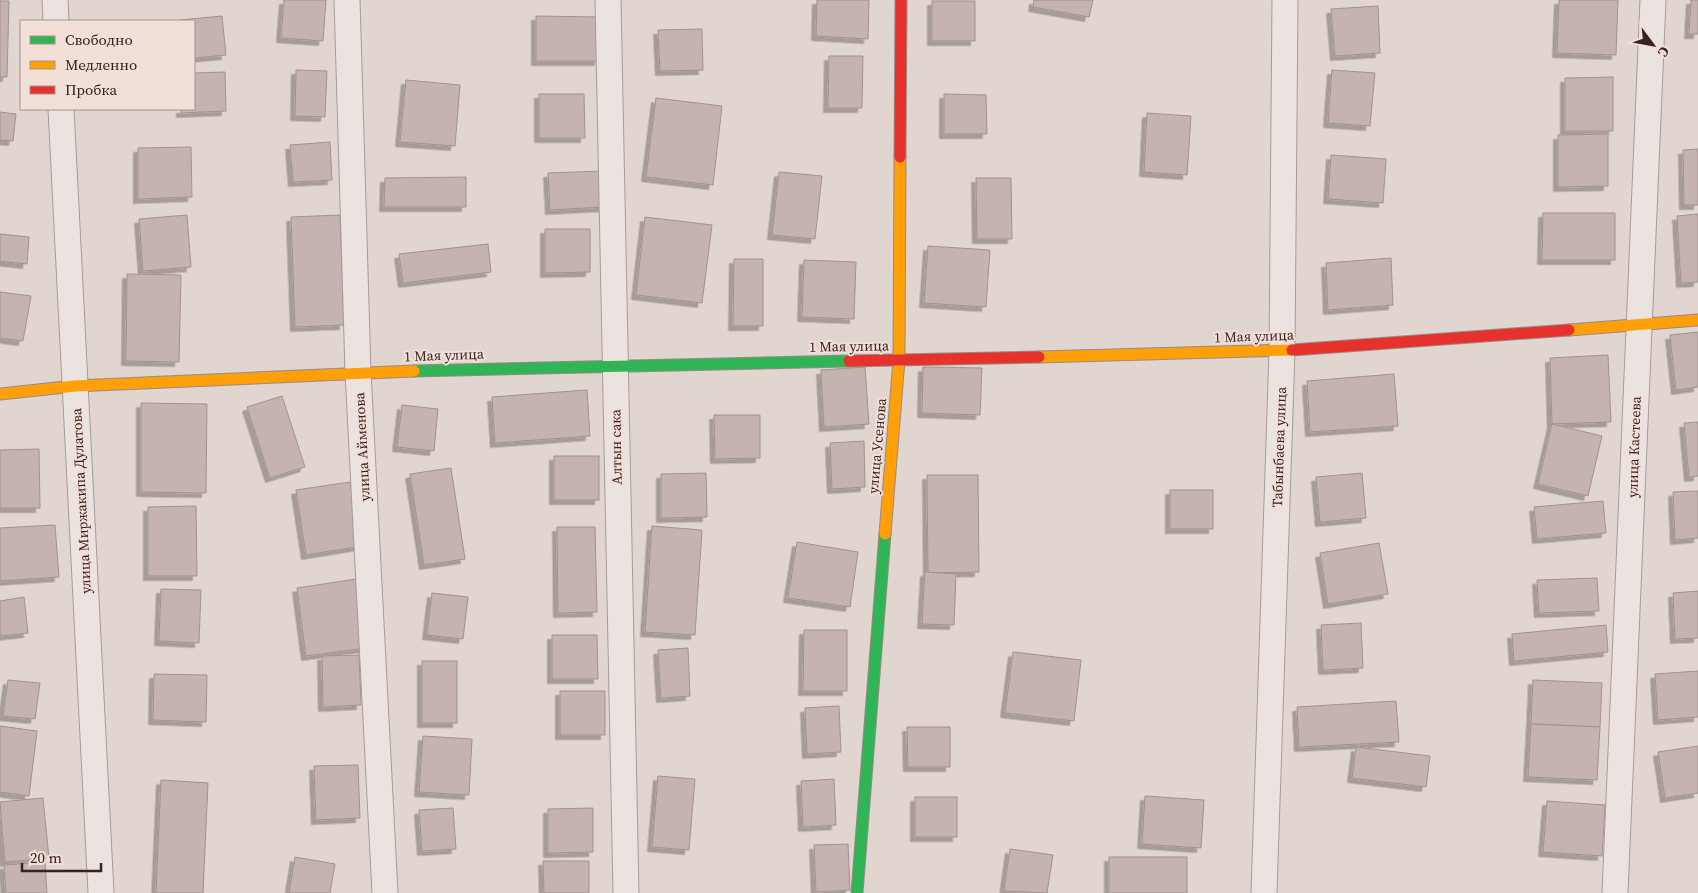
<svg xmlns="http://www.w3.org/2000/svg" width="1698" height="893" viewBox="0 0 1698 893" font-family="'Source Serif 4',serif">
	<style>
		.building { fill: #c5b3b1; stroke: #a29190; filter: url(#shadow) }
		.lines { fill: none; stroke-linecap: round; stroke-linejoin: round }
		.street-casing { stroke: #a79b98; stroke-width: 27 }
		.fast-casing { stroke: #978b88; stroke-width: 13 }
		.slow-casing { stroke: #978b88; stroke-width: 13 }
		.jam-casing { stroke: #978b88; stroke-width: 13 }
		.street { stroke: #ebe3e0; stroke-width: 25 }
		.fast { stroke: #30b455; stroke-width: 11 }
		.slow { stroke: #ff9f0a; stroke-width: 11 }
		.jam { stroke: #e5322d; stroke-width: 11 }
		.labels { text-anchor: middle; stroke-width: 4; stroke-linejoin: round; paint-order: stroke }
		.street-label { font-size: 14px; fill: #362221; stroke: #f2dfd7 }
	</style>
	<defs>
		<filter id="shadow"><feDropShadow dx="-4.5" dy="4.5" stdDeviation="0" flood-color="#0004"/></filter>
	</defs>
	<rect width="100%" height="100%" fill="#e1d5d0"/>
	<g class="building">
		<polygon points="284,0 326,0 323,41 281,38"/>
		<polygon points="817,0 869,0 868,39 816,36"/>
		<polygon points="1034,0 1093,0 1089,17 1033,7"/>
		<polygon points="1559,0 1618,0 1616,55 1557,53"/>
		<polygon points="1691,0 1698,0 1698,34 1689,34"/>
		<polygon points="0,1 9,1 7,77 0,77"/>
		<rect x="932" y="1" width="43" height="40"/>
		<polygon points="1378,6 1380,53 1335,56 1331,9"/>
		<polygon points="222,16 226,55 194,58 194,21 180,20"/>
		<polygon points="536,16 600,17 599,61 536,61"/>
		<polygon points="702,29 703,70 660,71 658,30"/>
		<polygon points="829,56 863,56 862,108 828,108"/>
		<polygon points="296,70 327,71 325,117 295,116"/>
		<polygon points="1332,70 1375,73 1370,126 1328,123"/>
		<polygon points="225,72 226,111 181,113 181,109 194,109 194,73"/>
		<polygon points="1613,77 1613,131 1565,131 1565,78"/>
		<polygon points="406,80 460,85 455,146 400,142"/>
		<polygon points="539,94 584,94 585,138 539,138"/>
		<polygon points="944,94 986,95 987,134 944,134"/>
		<polygon points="656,98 722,106 713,185 646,177"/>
		<polygon points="0,112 16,114 13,141 0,140"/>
		<polygon points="1147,113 1191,116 1187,175 1144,172"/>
		<polygon points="1608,134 1608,186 1558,187 1558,135"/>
		<polygon points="330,142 332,180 293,182 290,145"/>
		<polygon points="191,147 192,197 138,199 138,148"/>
		<polygon points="1698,149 1698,205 1684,205 1683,150"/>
		<polygon points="1331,155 1386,159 1383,203 1328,199"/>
		<polygon points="603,171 605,207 550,210 548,173"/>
		<polygon points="779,172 822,176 815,239 772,235"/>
		<polygon points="466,177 466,207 384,207 385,178"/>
		<polygon points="976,178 1011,178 1012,239 977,239"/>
		<polygon points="1543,213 1615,213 1615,260 1542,260"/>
		<polygon points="1698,214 1698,282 1681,283 1677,216"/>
		<polygon points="187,215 191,267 143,271 139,219"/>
		<polygon points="340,215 344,325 295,327 291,217"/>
		<polygon points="645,217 712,225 702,303 636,295"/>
		<polygon points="545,229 590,229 590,272 545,273"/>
		<polygon points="0,234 29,237 27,264 0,261"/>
		<polygon points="488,244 491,272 403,283 399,254"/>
		<polygon points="928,246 990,250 986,307 924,303"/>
		<polygon points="1391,258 1393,305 1328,310 1326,263"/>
		<polygon points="734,259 763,259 763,326 733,326"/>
		<polygon points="804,260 856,262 854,319 802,317"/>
		<polygon points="127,274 181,275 179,362 126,361"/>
		<polygon points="0,292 31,296 23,341 0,338"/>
		<polygon points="1698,332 1698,387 1676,390 1670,335"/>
		<polygon points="1608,355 1611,422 1552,424 1550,358"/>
		<polygon points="865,367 869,424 824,427 821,370"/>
		<polygon points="923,367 982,368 980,415 922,413"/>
		<polygon points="1394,374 1398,426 1310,432 1307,381"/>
		<polygon points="587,390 590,436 495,443 492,397"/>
		<polygon points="282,396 305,467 270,478 247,407"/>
		<polygon points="141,403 207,404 206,493 141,492"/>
		<polygon points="402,405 438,409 434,451 397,447"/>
		<polygon points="714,415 760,415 760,458 715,459"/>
		<polygon points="1698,422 1698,476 1689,477 1684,423"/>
		<polygon points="1552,424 1602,436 1588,496 1538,484"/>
		<polygon points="864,441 865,487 832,489 830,443"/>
		<polygon points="39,449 40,508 0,508 0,450"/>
		<rect x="554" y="456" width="45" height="44"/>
		<polygon points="451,468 465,559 424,565 410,474"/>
		<polygon points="706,473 707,517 661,518 661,474"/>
		<polygon points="1362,473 1366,518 1320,522 1316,477"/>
		<polygon points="927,475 978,475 979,572 928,573"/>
		<polygon points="350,482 361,546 306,555 296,490"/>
		<rect x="1170" y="490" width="43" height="39"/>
		<polygon points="1698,491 1698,538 1675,540 1673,492"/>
		<polygon points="1603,501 1606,533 1537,539 1534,507"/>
		<polygon points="196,506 197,576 148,576 148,507"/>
		<polygon points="55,525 59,577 0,581 0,528"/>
		<polygon points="652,526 702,530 695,635 645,632"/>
		<polygon points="557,527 595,527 597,612 558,613"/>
		<polygon points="797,542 858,552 850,607 788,598"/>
		<polygon points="1379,543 1388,594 1328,604 1320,553"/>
		<polygon points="925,572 956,574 954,625 922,624"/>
		<polygon points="1597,578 1599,611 1539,613 1537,580"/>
		<polygon points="356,579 365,648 306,656 297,588"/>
		<polygon points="161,589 201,590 199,643 159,641"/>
		<polygon points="1698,591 1698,638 1675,639 1673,593"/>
		<polygon points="432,593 468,597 463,639 427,635"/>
		<polygon points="24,597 28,633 0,636 0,601"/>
		<polygon points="1361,623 1363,668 1323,670 1321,625"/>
		<polygon points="1606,625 1608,652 1514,661 1512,634"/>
		<polygon points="804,630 847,630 847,691 803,691"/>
		<polygon points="552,635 597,635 598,679 552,679"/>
		<polygon points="688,648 690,696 661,698 658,650"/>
		<polygon points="1013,652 1081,660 1074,721 1005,713"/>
		<polygon points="359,655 361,705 323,707 322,656"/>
		<rect x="422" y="661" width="35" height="62"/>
		<polygon points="1698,671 1698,717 1658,720 1655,674"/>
		<polygon points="154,674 207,675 206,722 153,720"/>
		<polygon points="8,680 40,683 35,719 3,716"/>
		<polygon points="1533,680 1602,683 1600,727 1531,724"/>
		<rect x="560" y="691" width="45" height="44"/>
		<polygon points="1396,701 1399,742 1299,747 1297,707"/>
		<polygon points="839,706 841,752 807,754 805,708"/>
		<polygon points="1531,724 1600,727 1597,780 1528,777"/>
		<polygon points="0,726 37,731 29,796 0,792"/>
		<polygon points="907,727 950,727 950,767 908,767"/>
		<polygon points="423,736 472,739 469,795 419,792"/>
		<polygon points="1698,746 1698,793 1665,798 1658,752"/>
		<polygon points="1356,747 1430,756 1426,787 1352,778"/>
		<polygon points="358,765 360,818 316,820 314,766"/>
		<polygon points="658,776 695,779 689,850 652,847"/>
		<polygon points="834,779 836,825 803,827 801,781"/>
		<polygon points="161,780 208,783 203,893 156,893"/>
		<polygon points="1145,796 1204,800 1201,848 1142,844"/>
		<rect x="915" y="797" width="42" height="40"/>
		<polygon points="43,798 49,858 5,862 0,802"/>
		<polygon points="1547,801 1605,805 1602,856 1543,852"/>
		<polygon points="453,808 456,849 422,851 419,810"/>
		<polygon points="593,808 593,852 548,853 548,809"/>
		<polygon points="848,844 850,890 816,892 814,845"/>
		<polygon points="1010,849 1053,855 1047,893 1004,891"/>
		<polygon points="295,857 335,864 330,893 289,893"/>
		<rect x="1109" y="857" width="78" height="36"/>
		<polygon points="543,861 589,861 589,893 544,893"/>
		<polygon points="45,862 47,893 6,893 4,865"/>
	</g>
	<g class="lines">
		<g class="street-casing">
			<g id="street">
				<polyline points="55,0 56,21"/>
				<polyline points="347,0 358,372 385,893"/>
				<polyline points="608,0 626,893"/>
				<polyline points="61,109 101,893"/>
				<polyline points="1264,893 1282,351 1285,0"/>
				<polyline points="1615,893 1653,0"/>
			</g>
		</g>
		<g class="fast-casing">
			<g id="fast">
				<polyline points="414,371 849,361"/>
				<polyline points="857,893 885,534"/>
			</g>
		</g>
		<g class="slow-casing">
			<g id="slow">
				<polyline points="1569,330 1698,320"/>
				<polyline points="1039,357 1292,350"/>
				<polyline points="0,394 75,386 414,371"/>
				<polyline points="885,534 899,360 900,157"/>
			</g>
		</g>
		<g class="jam-casing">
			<g id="jam">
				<polyline points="900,157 901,0"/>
				<polyline points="1292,350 1569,330"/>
				<polyline points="849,361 1039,357"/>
			</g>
		</g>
		<use href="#street" class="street"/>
		<use href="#fast" class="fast"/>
		<use href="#slow" class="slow"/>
		<use href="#jam" class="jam"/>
	</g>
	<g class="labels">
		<g class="street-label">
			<text transform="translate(1254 336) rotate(-2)" y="5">1 Мая улица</text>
			<text transform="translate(849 346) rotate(-1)" y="5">1 Мая улица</text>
			<text transform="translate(444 355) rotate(-2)" y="5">1 Мая улица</text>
			<text transform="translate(877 446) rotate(-85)" y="5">улица Усенова</text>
			<text transform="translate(362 447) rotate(-93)" y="5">улица Айменова</text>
			<text transform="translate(616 447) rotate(-91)" y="5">Алтын сака</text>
			<text transform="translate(1279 447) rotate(-88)" y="5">Табынбаева улица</text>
			<text transform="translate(1634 447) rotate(-88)" y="5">улица Кастеева</text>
			<text transform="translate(81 501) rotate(-93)" y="5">улица Миржакипа Дулатова</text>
		</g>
	</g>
	<rect x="20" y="20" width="175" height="90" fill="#f2dfd7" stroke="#a7938e"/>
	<rect x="30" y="36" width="25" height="8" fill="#30b455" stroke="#a7938e"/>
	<text x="65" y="45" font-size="15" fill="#362221">Свободно</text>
	<rect x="30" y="61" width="25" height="8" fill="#ff9f0a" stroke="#a7938e"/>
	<text x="65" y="70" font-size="15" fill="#362221">Медленно</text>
	<rect x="30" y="86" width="25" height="8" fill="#e5322d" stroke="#a7938e"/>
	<text x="65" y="95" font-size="15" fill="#362221">Пробка</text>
	<g transform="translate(1653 45) rotate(122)" stroke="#f2dfd7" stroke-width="4" paint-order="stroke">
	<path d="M0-4L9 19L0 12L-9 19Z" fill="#362221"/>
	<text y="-8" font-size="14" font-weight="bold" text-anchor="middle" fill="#362221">С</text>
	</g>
	<path d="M22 863v8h79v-8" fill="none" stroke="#362221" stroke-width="2.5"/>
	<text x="30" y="863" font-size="15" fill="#362221" stroke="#f2dfd7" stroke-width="4" paint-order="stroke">20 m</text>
</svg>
